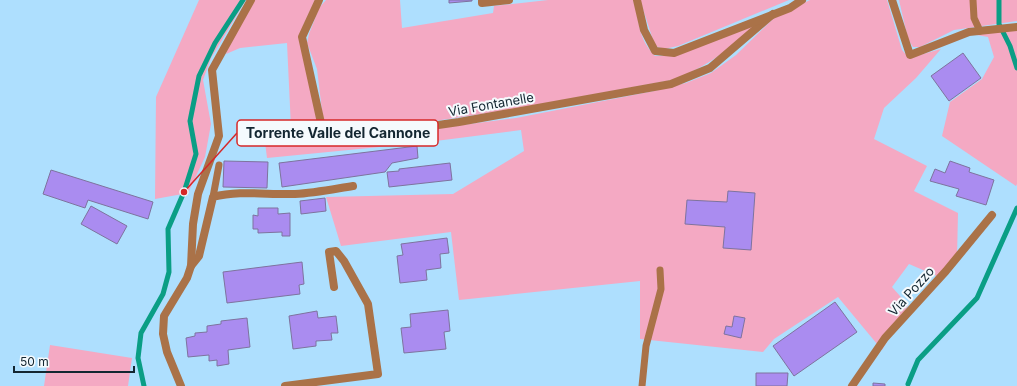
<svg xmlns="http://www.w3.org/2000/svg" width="1017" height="386" viewBox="0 0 1017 386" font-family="Inter,sans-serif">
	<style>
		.green { fill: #f4a9c3 }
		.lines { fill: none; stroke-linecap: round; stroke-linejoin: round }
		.stream { stroke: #0a9e85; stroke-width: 5 }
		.building { fill: #aa8cf0; stroke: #7e739e }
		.lane { stroke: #aa7248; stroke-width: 7 }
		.street { stroke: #aa7248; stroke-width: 8 }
		.labels { text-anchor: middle; stroke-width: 4; stroke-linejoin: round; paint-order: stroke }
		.street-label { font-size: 13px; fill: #132631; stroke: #f5fafd }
		.leader { fill: none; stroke: #d62828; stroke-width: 1.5 }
		.callout-dot { fill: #d62828; stroke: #f5fafd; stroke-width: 1.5 }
		.callout { fill: #f5fafd; stroke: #d62828; stroke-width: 1.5 }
		.callout-label { font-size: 14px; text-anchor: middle; font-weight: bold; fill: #132631 }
	</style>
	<rect width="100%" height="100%" fill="#aedffe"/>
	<g class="green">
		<polygon points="199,0 246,0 211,58 203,80 211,124 205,157 188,193 155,199 156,97"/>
		<path d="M253,0H315L303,26L317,117C323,137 329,135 348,140L516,118L654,91L686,83L711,73L736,55L775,17L810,0H887L902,50L909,58L941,49L916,78L884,108L874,139L927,166L914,191L958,213L957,258L939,277L909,264L892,287L908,305L882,350L838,297L774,339L763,352L640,339V281L459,300L451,232L341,246L326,197L453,194L524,151L521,130L420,143L267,158L264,134L291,128L287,43L240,48L226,54L230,42Z"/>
		<path d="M326,0H400L402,28L493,13L494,6L548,0H633C641,22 636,36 655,56H676L762,21C732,46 709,67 672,80L508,110L354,133L336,128L323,119L317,69L307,43L309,34L319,8Z"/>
		<polygon points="640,0 789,0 678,46 664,49 655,46"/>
		<polygon points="899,0 1017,0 1017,21 954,30 920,47 913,47 908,39"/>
		<polygon points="1017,29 1017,184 1016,186 942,136 950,102 982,79 994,57 988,37 971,34"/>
		<polygon points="50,345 132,358 128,386 44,386"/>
	</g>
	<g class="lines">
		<g class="stream">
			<polyline points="999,0 999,24 1010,46 1017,68"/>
			<polyline points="908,384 918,360 977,298 1017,208"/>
			<polyline points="144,386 138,358 141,333 163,294 169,272 168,229 184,192 196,154 190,121 199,76 215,43 243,0"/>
		</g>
	</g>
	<g class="building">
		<polygon points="449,0 472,0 472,1 449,3"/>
		<polygon points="963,53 981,78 949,101 931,76"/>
		<polygon points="417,146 418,158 392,163 385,172 282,187 279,163"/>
		<polygon points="224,161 268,162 267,188 223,187"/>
		<polygon points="950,161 970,168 969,172 994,180 986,205 956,196 959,189 930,181 935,169 945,173"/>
		<polygon points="450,163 452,180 389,187 387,172 399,171 399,169"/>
		<polygon points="51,170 153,202 148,219 88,200 85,208 43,194"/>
		<polygon points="728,191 755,193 751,250 723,248 725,227 685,224 687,200 727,202"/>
		<polygon points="325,198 326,211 301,214 300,201"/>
		<polygon points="91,206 127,226 117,244 81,224"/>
		<polygon points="258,208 278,208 278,214 290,213 290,236 282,236 282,232 258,233 258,229 253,229 253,215 258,216"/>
		<polygon points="447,238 449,253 440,254 441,268 426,270 427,280 400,283 397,256 403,255 401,244"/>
		<polygon points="302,262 304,284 299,285 300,294 227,303 223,272"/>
		<polygon points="835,302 857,332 794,376 773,346"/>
		<polygon points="448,310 450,331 444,332 446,349 404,353 401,328 411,327 410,314"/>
		<polygon points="317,311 318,318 336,316 338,333 331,333 332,340 316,341 316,346 293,349 289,316"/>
		<polygon points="734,316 745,318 741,338 724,334 726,326 732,327"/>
		<polygon points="247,318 250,347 228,350 229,364 217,366 217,360 209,361 209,355 188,357 186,338 195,336 195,333 207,332 207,326 221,324 221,321"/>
		<polygon points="756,373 788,373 787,386 756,386"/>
		<polygon points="873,383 885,384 885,386 873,386"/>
	</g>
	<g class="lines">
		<g class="lane">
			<polyline points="973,0 974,18 980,31"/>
			<polyline points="213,197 219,165"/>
			<polyline points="642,386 646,346 661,289 660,270"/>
		</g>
		<g class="street">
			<polyline points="319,0 302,37 321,123 332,131 349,138 459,122 671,84 710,68 773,14"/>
			<polyline points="482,0 482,3 509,0"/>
			<polyline points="637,0 644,30 655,51 674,53 790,8 802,0"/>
			<polyline points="892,0 910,55 969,32 1017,27"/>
			<path d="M191,266L199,256L213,197C240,190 267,195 295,194C315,193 334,189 353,186"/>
			<polyline points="181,386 167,352 163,334 164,316 187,278 191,266 193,224 198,194 219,136 212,70 251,0"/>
			<polyline points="285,386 378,374 368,304 344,261 336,251 329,252 334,287"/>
			<polyline points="852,386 885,338 946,271 992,215"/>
		</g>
	</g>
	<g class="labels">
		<g class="street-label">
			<text transform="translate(491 104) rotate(-10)" y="5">Via Fontanelle</text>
			<text transform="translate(911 291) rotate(-48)" y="5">Via Pozzo</text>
		</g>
	</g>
	<path class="leader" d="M184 192L237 133"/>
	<circle class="callout-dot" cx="184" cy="192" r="4"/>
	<rect class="callout" x="237" y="120" width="201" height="26" rx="4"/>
	<g class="callout-label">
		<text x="338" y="138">Torrente Valle del Cannone</text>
	</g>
	<path d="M14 366v6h120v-6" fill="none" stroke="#132631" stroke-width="2"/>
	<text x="20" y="366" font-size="12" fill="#132631" stroke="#f5fafd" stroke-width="3" paint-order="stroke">50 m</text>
</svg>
